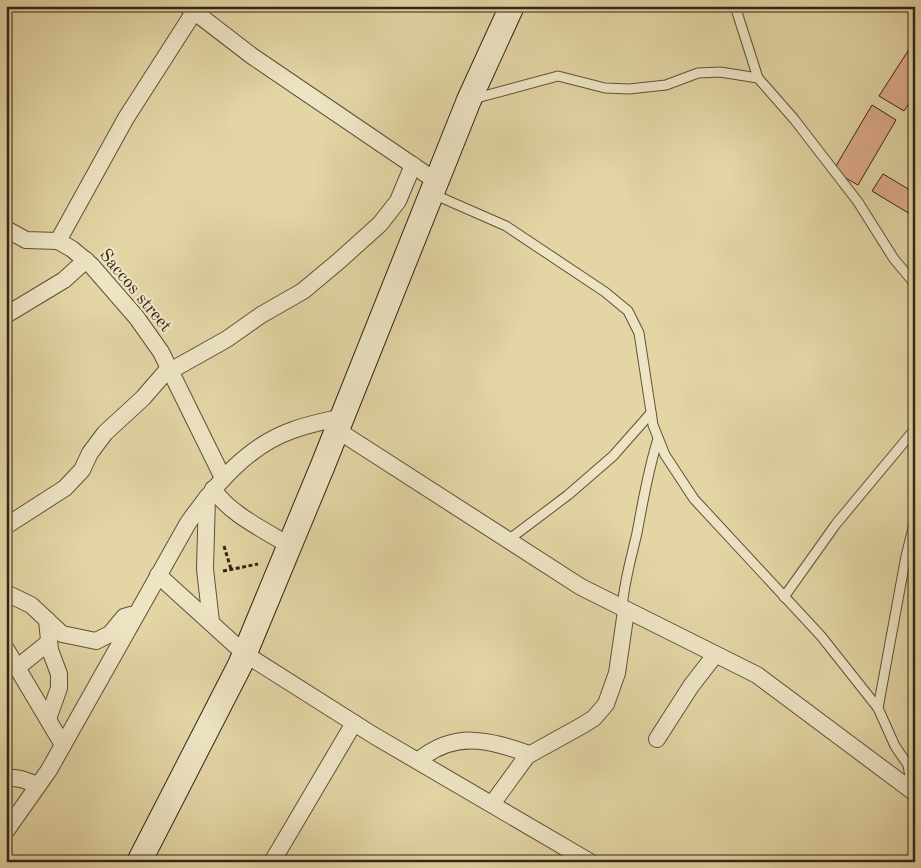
<svg xmlns="http://www.w3.org/2000/svg" width="921" height="868" viewBox="0 0 921 868" font-family="'Old Standard TT',serif">
	<style>
		.building { fill: #deab8b; stroke: #332418 }
		.lines { fill: none; stroke-linecap: round; stroke-linejoin: round }
		.lane-casing { stroke: #5f503b; stroke-width: 11 }
		.street-casing { stroke: #5f503b; stroke-width: 18 }
		.secondary-casing { stroke: #332418; stroke-width: 26 }
		.path { stroke: #332418; stroke-width: 3; stroke-dasharray: 4 2.5; stroke-linecap: butt }
		.lane { stroke: #ede4c4; stroke-width: 9 }
		.street { stroke: #ede4c4; stroke-width: 16 }
		.secondary { stroke: #ede4c4; stroke-width: 24 }
		.labels { text-anchor: middle; stroke-width: 4.5; stroke-linejoin: round; paint-order: stroke }
		.street-label { font-size: 18px; fill: #332418; stroke: #ede4c4 }
	</style>
	<rect width="100%" height="100%" fill="#e3d5a4"/>
	<filter id="stains"><feTurbulence type="fractalNoise" baseFrequency=".004" numOctaves="4"/><feColorMatrix values="0 0 0 0 .2 0 0 0 0 .09 0 0 0 0 .02 0 0 0 .5 -.17"/></filter>
	<radialGradient id="worn" r=".72"><stop offset=".6" stop-color="#630" stop-opacity="0"/><stop offset="1" stop-color="#630" stop-opacity=".3"/></radialGradient>
	<g class="building">
		<polygon points="915,40 915,94 904,111 879,96"/>
		<polygon points="872,105 896,120 858,185 833,171"/>
		<polygon points="883,174 915,193 915,217 872,191"/>
	</g>
	<g class="lines">
		<g class="lane-casing">
			<g id="lane">
				<polyline points="735,6 758,78 794,119 858,202 894,259 915,284"/>
				<polyline points="473,99 558,76 605,88 629,89 666,85 698,73 720,72 758,78"/>
				<polyline points="433,194 506,226 605,292 628,311 639,333 653,425 665,455 694,499 821,636 878,708 895,746 908,765 912,789"/>
				<polyline points="507,541 568,495 613,456 651,413"/>
				<polyline points="784,597 836,524 915,429"/>
				<path d="M622,608C624,582 631,559 637,533C643,501 648,470 658,439"/>
				<polyline points="878,708 906,556 915,520"/>
			</g>
		</g>
		<g class="street-casing">
			<g id="street">
				<polyline points="187,6 252,56 436,181"/>
				<polyline points="6,229 26,240 58,241 72,249 91,265 137,318 161,352 223,478"/>
				<polyline points="58,241 126,118 194,12"/>
				<polyline points="6,315 64,280 86,260"/>
				<polyline points="170,371 227,339 261,315 303,291 340,260 380,224 398,201 413,165"/>
				<polyline points="337,430 581,587 757,675 915,793"/>
				<path d="M213,489C231,515 263,529 290,546"/>
				<polyline points="207,497 205,569 211,622"/>
				<polyline points="6,526 65,488 82,470 90,453 105,433 143,398 169,368"/>
				<polyline points="158,575 245,654 373,735 590,862"/>
				<polyline points="6,593 31,605 62,634 96,641 110,634 124,617 131,615"/>
				<polyline points="47,620 50,650 59,674 59,688 48,719"/>
				<polyline points="6,649 63,745"/>
				<polyline points="18,667 49,642"/>
				<polyline points="657,739 691,686 715,655"/>
				<path d="M418,761C455,730 488,740 529,754"/>
				<polyline points="6,777 21,779 38,785"/>
				<polyline points="492,804 527,756 583,725 594,718 606,704 617,673 626,611"/>
				<path d="M6,831L49,770L188,523C215,485 247,446 293,430C309,424 326,421 342,417"/>
				<polyline points="272,862 354,723"/>
			</g>
		</g>
		<g class="secondary-casing">
			<polyline id="secondary" points="139,862 240,665 323,465 469,100 512,6"/>
		</g>
		<g class="path">
			<polyline points="224,546 231,569"/>
			<polyline points="223,571 258,564"/>
		</g>
		<use href="#lane" class="lane"/>
		<use href="#street" class="street"/>
		<use href="#secondary" class="secondary"/>
	</g>
	<g class="labels">
		<g class="street-label">
			<text transform="translate(136 290) rotate(50)" y="6">Saccos street</text>
		</g>
	</g>
	<rect width="921" height="868" fill="none" stroke="#e3d5a4" stroke-width="25"/>
	<rect x="8" y="8" width="906" height="853" fill="none" stroke="#332418" stroke-width="2.5"/>
	<rect x="12" y="12" width="896" height="843" fill="none" stroke="#332418"/>
	<rect width="100%" height="100%" filter="url(#stains)"/>
	<rect width="100%" height="100%" fill="url(#worn)"/>
</svg>
